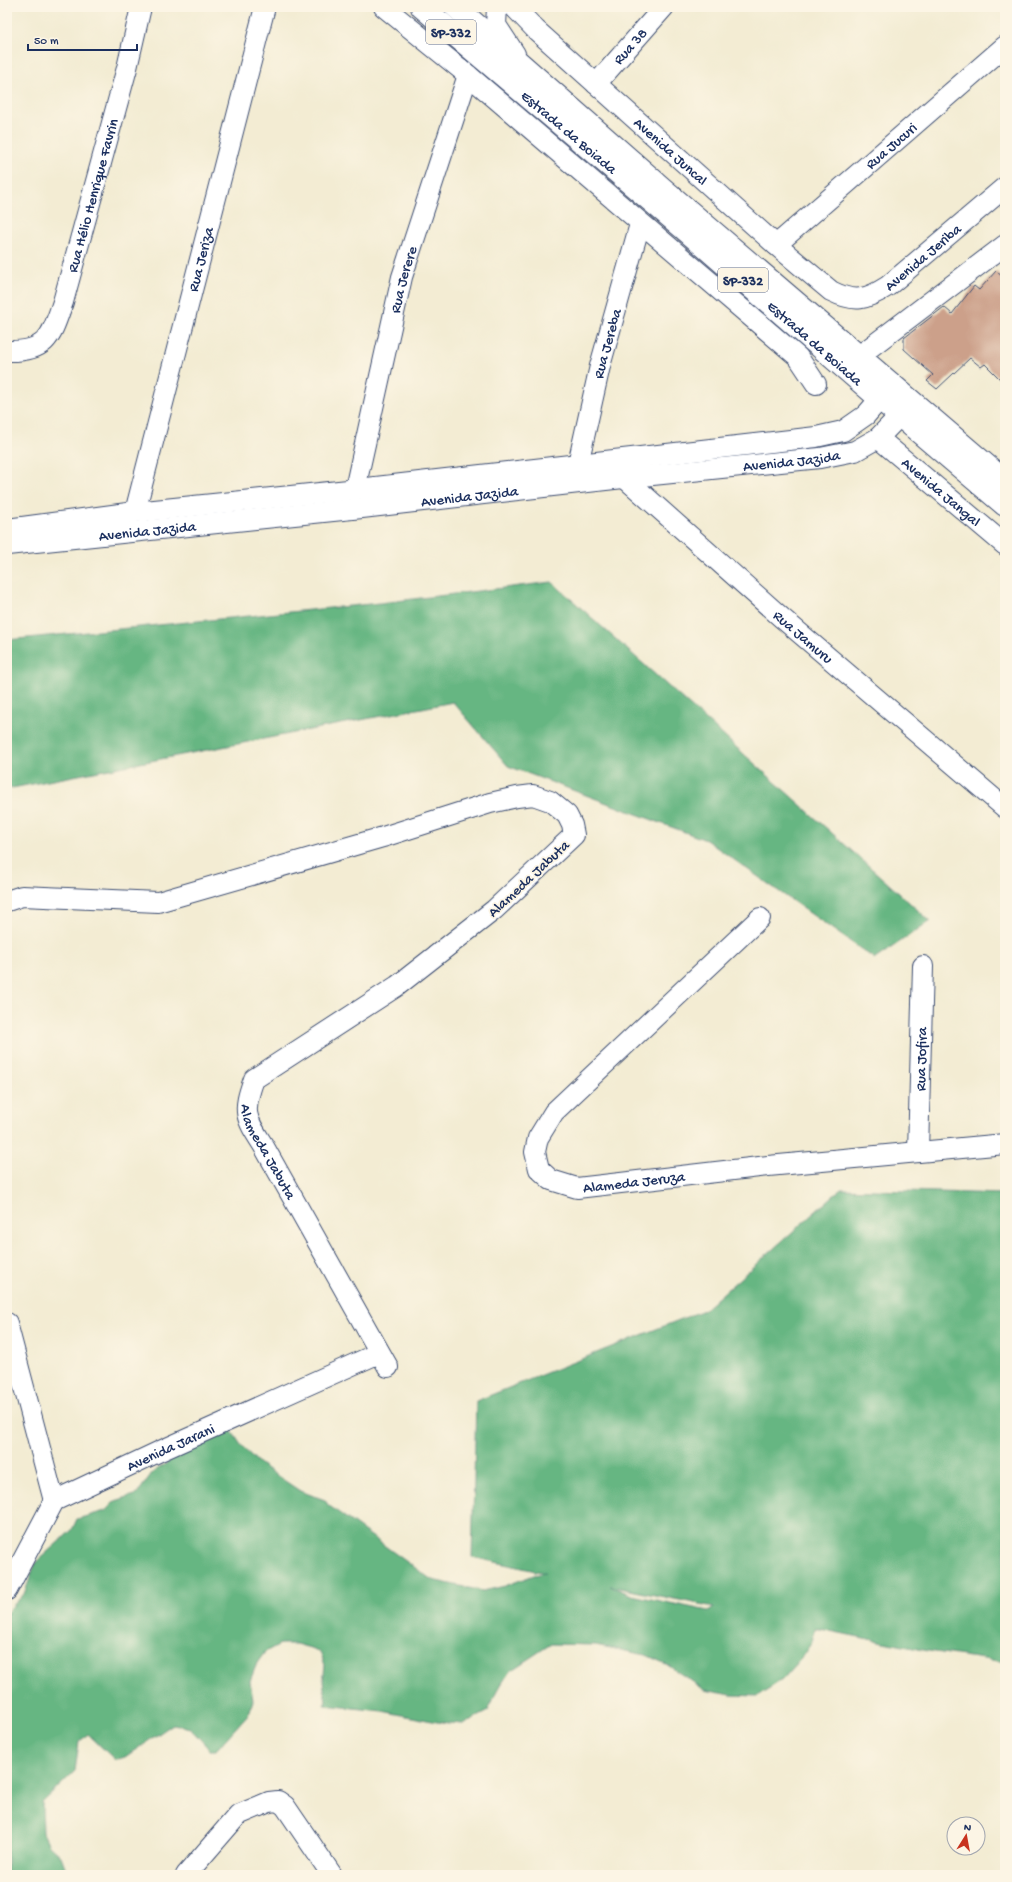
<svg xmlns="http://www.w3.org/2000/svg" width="1012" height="1882" viewBox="0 0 1012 1882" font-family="'Gochi Hand',sans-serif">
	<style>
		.forest { fill: #66b682; stroke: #407270; fill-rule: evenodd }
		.building { fill: #cca08a }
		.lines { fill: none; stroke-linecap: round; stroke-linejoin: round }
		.minor-casing { stroke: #3b4b70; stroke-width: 22 }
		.major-casing { stroke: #3b4b70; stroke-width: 24 }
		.minor { stroke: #fff; stroke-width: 20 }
		.major { stroke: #fff; stroke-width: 22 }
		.labels { text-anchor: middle; stroke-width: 3.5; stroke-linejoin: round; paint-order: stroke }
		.shield { fill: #fcf5e5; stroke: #5e6a86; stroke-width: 1 }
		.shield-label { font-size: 14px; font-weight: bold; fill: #1b2f5e }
		.street-label { font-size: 15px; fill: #1b2f5e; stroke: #fcf5e5 }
	</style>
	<rect width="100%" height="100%" fill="#fcf5e5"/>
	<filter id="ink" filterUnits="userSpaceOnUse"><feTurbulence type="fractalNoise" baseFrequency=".025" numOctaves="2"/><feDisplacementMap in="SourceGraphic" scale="8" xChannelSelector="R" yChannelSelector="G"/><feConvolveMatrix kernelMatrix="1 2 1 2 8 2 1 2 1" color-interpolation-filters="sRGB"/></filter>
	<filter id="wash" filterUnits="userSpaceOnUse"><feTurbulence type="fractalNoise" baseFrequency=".012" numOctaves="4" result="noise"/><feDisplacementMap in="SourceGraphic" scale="16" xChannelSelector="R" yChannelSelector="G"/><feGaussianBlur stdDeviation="0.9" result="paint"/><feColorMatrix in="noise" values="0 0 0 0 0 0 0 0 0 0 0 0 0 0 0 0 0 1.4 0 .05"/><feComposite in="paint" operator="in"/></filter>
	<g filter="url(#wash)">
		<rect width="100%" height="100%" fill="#f3ecd3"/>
		<g class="forest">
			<polygon points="552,582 930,921 875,959 706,840 508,766 453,702 7,789 7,640 380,603"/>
			<path d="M841,1189L1005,1194V1662L928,1651L815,1628L812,1642L799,1661L782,1680L757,1696L730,1695L705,1690L666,1664L646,1655L595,1645L551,1644L510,1671L497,1691L488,1711L463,1724L437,1722L382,1711L324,1705L326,1701L323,1682L325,1665L321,1654L314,1649L296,1644H280L265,1652L257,1663L250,1681L253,1700L250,1712L216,1750H210L190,1728L173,1724L125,1757L115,1760L88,1734L79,1742L75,1771L42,1803L43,1833L49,1845L61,1856L68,1875H7V1612L24,1594L36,1562L72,1530L77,1519L105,1511L115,1501L137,1494L152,1473L205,1437L229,1427L243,1448L261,1465L300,1491L325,1500L328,1505L432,1580L483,1591L505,1586L534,1575L545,1573L472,1557L476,1401L704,1310ZM610,1586L714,1607L708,1611L632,1595Z"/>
		</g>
		<g id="blocks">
			<polygon class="building" points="996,271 1005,279 1005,384 985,364 981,367 970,358 937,389 927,381 933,375 904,349 904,338 944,307 952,314 974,286 979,290"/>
		</g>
	</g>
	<g filter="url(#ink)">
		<use href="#blocks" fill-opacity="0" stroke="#3b4b70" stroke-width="1"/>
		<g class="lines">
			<g class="minor-casing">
				<g id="minor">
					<polyline points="384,7 468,75 798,357 816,384"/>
					<polyline points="497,7 496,25 515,54"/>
					<path id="s1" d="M514,7L536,30L776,245L831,291C855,303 866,300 888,286L1005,187"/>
					<path id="s2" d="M596,84L664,7"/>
					<path id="s3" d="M776,245L1005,46"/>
					<path id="s4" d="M7,351C48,352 51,336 63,302L127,68L141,7"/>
					<polyline points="859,356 1005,245"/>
					<path id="s5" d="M878,438L1005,545"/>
					<path id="s6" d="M578,464L600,366L640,224"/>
					<path id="s7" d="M618,472L782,618L1005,808"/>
					<path id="s8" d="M355,489L402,277L468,75"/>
					<path id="s9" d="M135,512L265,7"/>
					<polyline points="7,529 135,512 358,489 816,437 843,431 866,415 891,386"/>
					<path id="s10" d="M7,545L362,508L623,478L820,458L855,451L878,438L911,404"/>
					<path id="s11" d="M7,901L22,896L158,902L383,837L490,803L517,797L533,795L550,801L567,815L572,825L574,835L494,910L397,986L254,1079C242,1112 245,1117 263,1145L388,1367"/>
					<path id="s12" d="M760,918L554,1112L538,1138L535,1152L539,1169L551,1180L577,1188L768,1166L1005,1144"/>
					<path id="s13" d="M918,1152L923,966"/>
					<polyline points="7,1323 54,1501"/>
					<path id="s14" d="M7,1590L54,1501L158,1452L379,1353"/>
					<polyline points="186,1875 238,1815 269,1802 278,1801 285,1806 332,1875"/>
				</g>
			</g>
			<g class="major-casing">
				<g id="major">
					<path id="s15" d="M422,7L682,227L880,399L1005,505"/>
					<polyline points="456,7 662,188 1005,481"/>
				</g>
			</g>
			<use href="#minor" class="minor"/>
			<use href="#major" class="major"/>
		</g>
	</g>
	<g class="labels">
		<g class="shield">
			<rect x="426" y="20" width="50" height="24" rx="3"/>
			<rect x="718" y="268" width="50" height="24" rx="3"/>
		</g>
		<g class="shield-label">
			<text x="451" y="37">SP-332</text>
			<text x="743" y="285">SP-332</text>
		</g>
		<g class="street-label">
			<text dy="5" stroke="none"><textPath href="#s2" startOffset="51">Rua 38</textPath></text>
			<text dy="5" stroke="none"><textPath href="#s15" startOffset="193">Estrada da Boiada</textPath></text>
			<text dy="5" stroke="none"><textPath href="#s3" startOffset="152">Rua Jucuri</textPath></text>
			<text dy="5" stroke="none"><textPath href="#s1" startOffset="213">Avenida Juncal</textPath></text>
			<text dy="5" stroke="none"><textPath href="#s4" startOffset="194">Rua Hélio Henrique Favrin</textPath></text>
			<text dy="5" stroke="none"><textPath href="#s1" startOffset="532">Avenida Jeriba</textPath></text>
			<text dy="5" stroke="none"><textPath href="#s9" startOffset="261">Rua Jeriza</textPath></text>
			<text dy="5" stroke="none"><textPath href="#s8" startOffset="215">Rua Jerere</textPath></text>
			<text dy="5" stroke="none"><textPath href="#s6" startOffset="124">Rua Jereba</textPath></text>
			<text dy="5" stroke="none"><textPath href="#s15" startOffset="517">Estrada da Boiada</textPath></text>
			<text dy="5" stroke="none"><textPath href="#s10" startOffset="789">Avenida Jazida</textPath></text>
			<text dy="5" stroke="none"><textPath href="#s5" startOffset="83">Avenida Jangal</textPath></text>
			<text dy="5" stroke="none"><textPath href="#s10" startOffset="465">Avenida Jazida</textPath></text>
			<text dy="5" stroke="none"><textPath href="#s10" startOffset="141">Avenida Jazida</textPath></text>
			<text dy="5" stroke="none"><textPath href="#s7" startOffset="248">Rua Jamuru</textPath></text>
			<text transform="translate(528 878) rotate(-43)" y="5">Alameda Jabuta</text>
			<text dy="5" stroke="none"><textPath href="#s13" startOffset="93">Rua Jofira</textPath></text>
			<text dy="5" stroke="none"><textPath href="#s11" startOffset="1086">Alameda Jabuta</textPath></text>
			<text dy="5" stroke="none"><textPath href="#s12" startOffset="446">Alameda Jeruza</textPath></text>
			<text dy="5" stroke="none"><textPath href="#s14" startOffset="229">Avenida Jarani</textPath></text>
		</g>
	</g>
	<rect width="1012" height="1882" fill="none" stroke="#fcf5e5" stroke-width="24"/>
	<g transform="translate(966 1836) rotate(11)"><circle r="19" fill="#fcf5e5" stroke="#a2a6af"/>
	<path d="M0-3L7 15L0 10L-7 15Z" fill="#c8321e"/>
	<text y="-6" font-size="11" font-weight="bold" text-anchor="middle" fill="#1b2f5e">N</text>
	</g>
	<path d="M28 44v6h109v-6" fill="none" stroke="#1b2f5e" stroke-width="2"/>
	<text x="34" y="44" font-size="12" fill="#1b2f5e" stroke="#fcf5e5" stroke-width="3" paint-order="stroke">50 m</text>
</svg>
